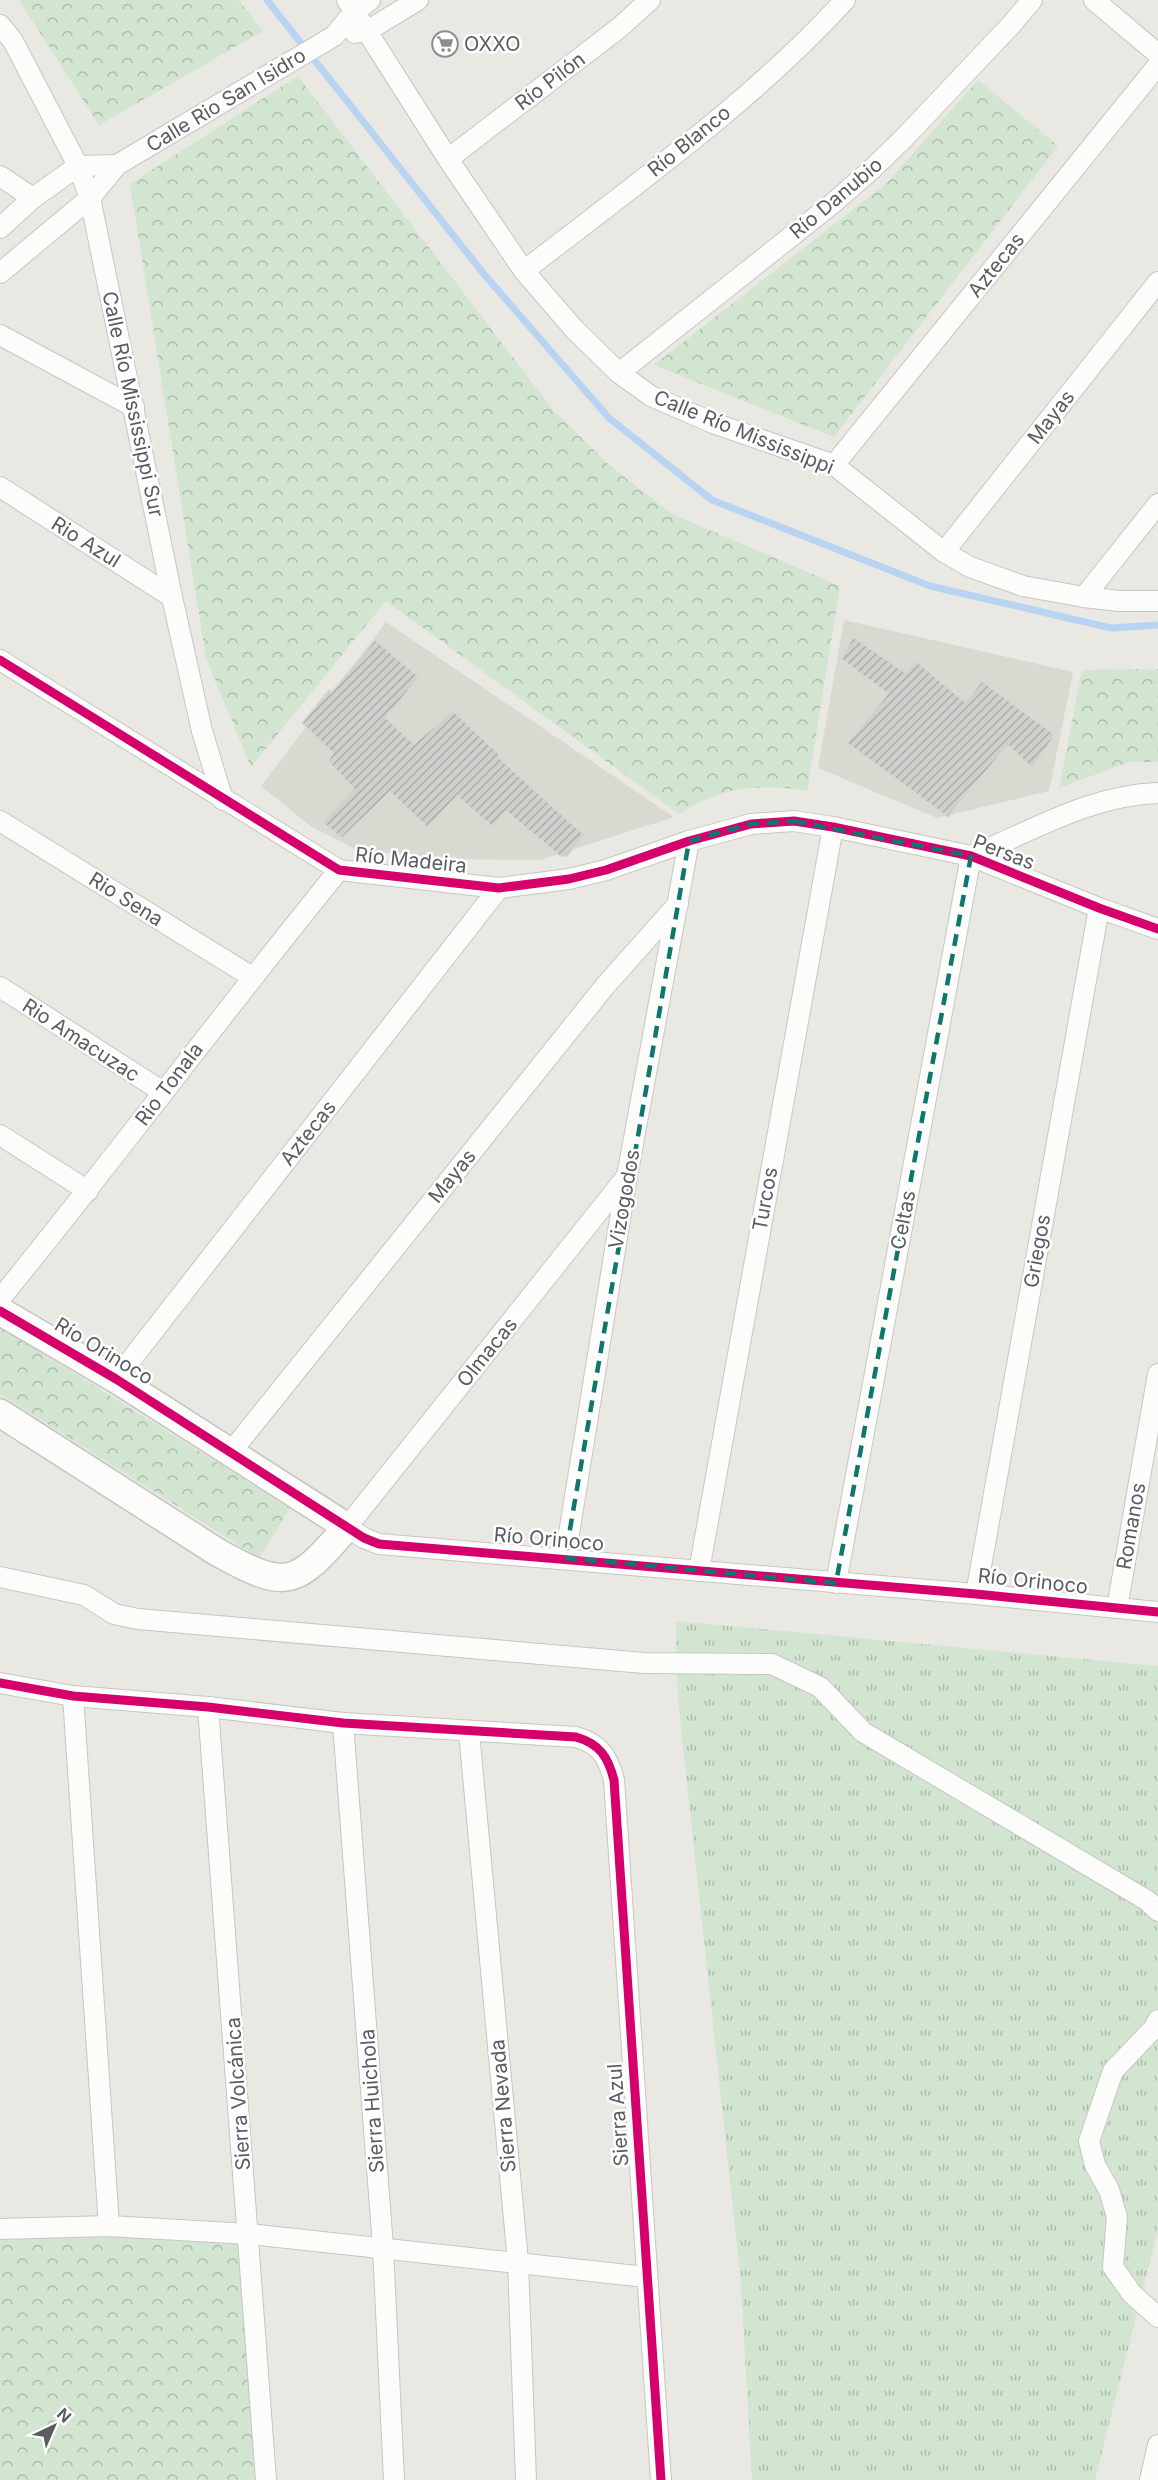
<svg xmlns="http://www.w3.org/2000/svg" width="1158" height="2480" viewBox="0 0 1158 2480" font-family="Inter,sans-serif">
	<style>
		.education { fill: #d9d8d1 }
		.grass { fill: url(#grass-tufts) }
		.forest { fill: url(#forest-crowns) }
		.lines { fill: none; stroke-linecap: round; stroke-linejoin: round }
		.stream { stroke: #b9d4f2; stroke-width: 7 }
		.building { fill: url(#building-hatch); stroke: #d8d7d2; stroke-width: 1.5 }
		.street-casing { stroke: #c6c6c5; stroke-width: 22 }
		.secondary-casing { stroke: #c5c5c3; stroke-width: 30 }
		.street { stroke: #fcfcfb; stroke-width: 20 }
		.secondary { stroke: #fcfcfb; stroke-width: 27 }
		.cycleway-casing { stroke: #fff; stroke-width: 13 }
		.cycleway { stroke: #d6006c; stroke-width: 9 }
		.marked { fill: none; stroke: #0f766e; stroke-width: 4.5; stroke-dasharray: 12 8; stroke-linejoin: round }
		.labels { text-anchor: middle; stroke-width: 5; stroke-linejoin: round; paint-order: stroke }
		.poi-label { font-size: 20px; fill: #595c61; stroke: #fff; text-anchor: start }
		.street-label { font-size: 20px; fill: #595c61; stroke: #fff }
	</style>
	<defs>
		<pattern id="grass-tufts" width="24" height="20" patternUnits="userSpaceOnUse" patternTransform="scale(1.5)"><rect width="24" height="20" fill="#d1e5d0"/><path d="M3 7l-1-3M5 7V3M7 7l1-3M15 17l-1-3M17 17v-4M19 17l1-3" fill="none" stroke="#adbdac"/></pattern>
		<pattern id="forest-crowns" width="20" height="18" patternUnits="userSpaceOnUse" patternTransform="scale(1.5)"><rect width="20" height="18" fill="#d1e5d0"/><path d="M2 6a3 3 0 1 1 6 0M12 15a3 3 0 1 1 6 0" fill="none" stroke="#adbdac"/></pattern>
		<pattern id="building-hatch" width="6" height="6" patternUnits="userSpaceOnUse" patternTransform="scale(1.5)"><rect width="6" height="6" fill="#cfcfcc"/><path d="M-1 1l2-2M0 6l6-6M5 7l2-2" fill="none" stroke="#ababa9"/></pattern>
	</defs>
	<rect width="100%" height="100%" fill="#e9e8e3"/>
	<g class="education">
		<polygon points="844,620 1073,672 1049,791 937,818 818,768"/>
		<polygon points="386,622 674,817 540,860 440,859 357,850 312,827 261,786"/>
	</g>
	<polygon class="grass" points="676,1621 1158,1666 1158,2230 1095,2480 752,2480 741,2283 678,1700"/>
	<g class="forest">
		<polygon points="19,0 238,0 263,31 99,125"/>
		<path d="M298,76L553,410L609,465L672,514L840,586L807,791C759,783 720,787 679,814L386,601L251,767L206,658L130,184Z"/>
		<polygon points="978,80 1058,146 834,437 654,365 887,183"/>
		<polygon points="1158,669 1158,762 1129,762 1059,788 1082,670"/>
		<polygon points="0,1327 290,1508 259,1558 0,1394"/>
		<polygon points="83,2231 231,2239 240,2248 258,2480 0,2480 0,2233"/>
	</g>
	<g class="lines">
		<polyline class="stream" points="267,0 483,273 609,418 712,500 930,586 1111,628 1158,625"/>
	</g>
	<g class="building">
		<polygon points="853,637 906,673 916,661 965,702 982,681 1055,735 1032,768 1008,745 948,817 847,743 888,694 841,659"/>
		<polygon points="375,640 419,677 386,718 414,744 453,711 500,755 498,757 584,835 567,856 560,856 506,811 493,827 457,796 428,828 390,792 342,838 322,822 354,789 328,761 333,753 302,723 329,690 331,693"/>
	</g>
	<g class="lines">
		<g class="street-casing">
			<g id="street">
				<polyline points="347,0 448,159 524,271 574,329 619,373 651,396 713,423 834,465 944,552 970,567 1023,586 1084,597 1119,601 1158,601"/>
				<polyline points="1094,0 1158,54"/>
				<polyline points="0,25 13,41 78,166 90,198 172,597 202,731 223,800"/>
				<polyline points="355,33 367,31 418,0"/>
				<polyline points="448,159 619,28 650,0"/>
				<polyline points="0,176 33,198"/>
				<polyline points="0,228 33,198 78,166 117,165"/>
				<path d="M524,271C634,185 751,103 845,0"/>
				<polyline points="0,273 90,198 117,165 334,36 354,12 370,0"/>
				<polyline points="0,335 134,407"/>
				<polyline points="619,373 832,204 871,170 904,138 1011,25 1032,0"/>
				<polyline points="834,465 1158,65"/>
				<polyline points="0,487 172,597"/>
				<polyline points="944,552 1158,282"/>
				<polyline points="1084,597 1158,504"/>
				<polyline points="0,660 339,870 499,888 569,879 606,870 689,841 751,824 794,821 833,827 971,856 1099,908 1158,929"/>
				<polyline points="0,821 252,977"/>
				<path d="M971,856C1032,831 1091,795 1158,793"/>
				<polyline points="0,987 163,1092"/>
				<polyline points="0,1135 88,1191"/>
				<polyline points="627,1176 347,1527 364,1538 379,1544 976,1594 1158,1612"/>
				<path d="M0,1299C115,1158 224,1011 339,870"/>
				<polyline points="116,1379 499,888"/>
				<polyline points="231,1452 605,986 678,904"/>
				<polyline points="565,1558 627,1176 689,841"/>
				<polyline points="699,1571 833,827"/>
				<polyline points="0,1577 84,1595 114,1614 138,1619 644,1663 772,1664 820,1687 863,1732 1148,1901 1158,1911"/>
				<polyline points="836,1583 971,856"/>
				<polyline points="976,1594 1099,908"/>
				<polyline points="1117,1608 1158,1374"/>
				<path d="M0,1683L73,1696L208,1707L343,1723L576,1737C600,1744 608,1757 614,1780L661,2480"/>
				<polyline points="73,1696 109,2226"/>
				<polyline points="208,1707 266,2480"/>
				<polyline points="343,1723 383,2247 394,2480"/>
				<polyline points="469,1732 518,2262 526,2480"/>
				<polyline points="1158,2020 1154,2028 1113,2071 1089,2141 1095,2165 1109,2190 1117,2217 1113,2267 1132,2294 1158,2317"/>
				<polyline points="0,2229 109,2226 249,2234 646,2277"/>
				<polyline points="1150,2480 1158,2445"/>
			</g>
		</g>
		<g class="secondary-casing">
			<path id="secondary" d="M0,1311L116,1379L347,1527C295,1587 287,1591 217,1552L0,1413"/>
		</g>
		<use href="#street" class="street"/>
		<use href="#secondary" class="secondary"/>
		<g class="cycleway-casing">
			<g id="cycleway">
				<polyline points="0,660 339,870 499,888 569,879 606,870 689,841 751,824 794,821 833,827 971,856 1099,908 1158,929"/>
				<polyline points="0,1311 116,1379 364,1538 379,1544 976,1594 1158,1612"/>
				<path d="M0,1683L73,1696L208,1707L343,1723L576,1737C600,1744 608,1757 614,1780L661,2480"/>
			</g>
		</g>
		<use href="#cycleway" class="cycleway"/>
	</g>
	<path class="marked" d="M794,821L971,856L836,1583L565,1558L689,841L751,824Z"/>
	<defs>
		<g id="supermarket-ring" transform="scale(1.35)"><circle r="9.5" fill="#fff" stroke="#8b8d8e" stroke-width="1.5"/><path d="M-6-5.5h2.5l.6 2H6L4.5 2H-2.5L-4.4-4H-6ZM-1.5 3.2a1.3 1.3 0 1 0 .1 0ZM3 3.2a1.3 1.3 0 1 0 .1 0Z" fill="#8b8d8e"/></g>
	</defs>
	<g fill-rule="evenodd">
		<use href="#supermarket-ring" x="445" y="44"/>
	</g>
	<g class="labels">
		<g class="poi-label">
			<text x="464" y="51">OXXO</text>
		</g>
		<g class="street-label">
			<text transform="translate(550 81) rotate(-37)" y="7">Río Pilón</text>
			<text transform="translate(226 100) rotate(-31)" y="7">Calle Rio San Isidro</text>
			<text transform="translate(689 141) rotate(-39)" y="7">Río Blanco</text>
			<text transform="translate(836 198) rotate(-40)" y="7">Río Danubio</text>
			<text transform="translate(996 265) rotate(-51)" y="7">Aztecas</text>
			<text transform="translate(133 404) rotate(78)" y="7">Calle Río Mississippi Sur</text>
			<text transform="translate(1051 417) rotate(-52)" y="7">Mayas</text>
			<text transform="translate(744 432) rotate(22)" y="7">Calle Río Mississippi</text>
			<text transform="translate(86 542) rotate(32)" y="7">Rio Azul</text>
			<text transform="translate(1004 852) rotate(21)" y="7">Persas</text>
			<text transform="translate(411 860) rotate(6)" y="7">Río Madeira</text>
			<text transform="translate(126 899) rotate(32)" y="7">Rio Sena</text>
			<text transform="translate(81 1040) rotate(33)" y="7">Rio Amacuzac</text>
			<text transform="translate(169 1084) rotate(-53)" y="7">Rio Tonala</text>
			<text transform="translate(308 1133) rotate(-52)" y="7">Aztecas</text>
			<text transform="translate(452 1176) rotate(-51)" y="7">Mayas</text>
			<text transform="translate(624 1199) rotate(-80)" y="7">Vizogodos</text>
			<text transform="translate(765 1199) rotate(-80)" y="7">Turcos</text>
			<text transform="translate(903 1220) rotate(-79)" y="7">Celtas</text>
			<text transform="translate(1037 1251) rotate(-80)" y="7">Griegos</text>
			<text transform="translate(104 1351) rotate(31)" y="7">Río Orinoco</text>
			<text transform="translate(487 1352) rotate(-51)" y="7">Olmacas</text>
			<text transform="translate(1131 1526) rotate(-80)" y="7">Romanos</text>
			<text transform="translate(549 1539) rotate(5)" y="7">Río Orinoco</text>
			<text transform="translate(1033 1581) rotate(6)" y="7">Río Orinoco</text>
			<text transform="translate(238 2094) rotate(-94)" y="7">Sierra Volcánica</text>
			<text transform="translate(372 2101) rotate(-94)" y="7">Sierra Huichola</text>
			<text transform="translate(503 2106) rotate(-95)" y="7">Sierra Nevada</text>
			<text transform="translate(618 2115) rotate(-94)" y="7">Sierra Azul</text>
		</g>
	</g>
	<g transform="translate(54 2426) rotate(44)" stroke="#ffffff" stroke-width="4.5" paint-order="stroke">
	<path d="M0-4.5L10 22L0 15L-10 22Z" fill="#595c61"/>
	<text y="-9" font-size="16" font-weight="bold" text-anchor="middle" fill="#595c61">N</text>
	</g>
</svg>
